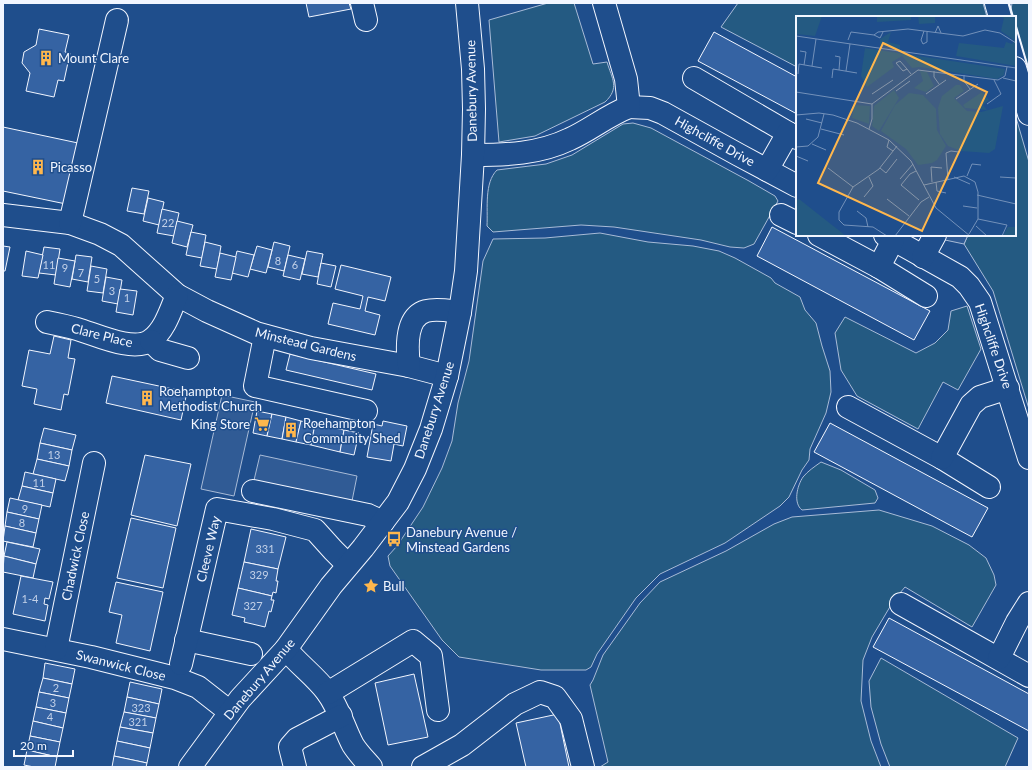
<svg xmlns="http://www.w3.org/2000/svg" width="1032" height="770" viewBox="0 0 1032 770" font-family="Lato,sans-serif">
	<style>
		.green { fill: #245a82; stroke: #a8bbd7 }
		.parking { fill: #305b95; stroke: #a8bbd7 }
		.building { fill: #3563a3; stroke: #f2f6ff }
		.lines { fill: none; stroke-linecap: round; stroke-linejoin: round }
		.minor-casing { stroke: #f2f6ff; stroke-width: 24 }
		.minor { stroke: #1f4e8c; stroke-width: 22 }
		.wall { stroke: #f2f6ff; stroke-width: 2 }
		.labels { text-anchor: middle; stroke-width: 3; stroke-linejoin: round; paint-order: stroke }
		.number-label { font-size: 11px; fill: #c3d1e8 }
		.poi-label { font-size: 13px; fill: #f2f6ff; stroke: #1f4e8c; text-anchor: start }
		.street-label { font-size: 13px; fill: #f2f6ff; stroke: #1f4e8c }
		.inset-road { fill: none; stroke: #7391ba; stroke-width: 1 }
		.view { fill: #ffb74d; fill-opacity: 0.15; stroke: #ffb74d; stroke-width: 2 }
		.inset-edge { fill: none; stroke: #f2f6ff; stroke-width: 2 }
	</style>
	<rect width="100%" height="100%" fill="#1f4e8c"/>
	<g class="green">
		<path d="M548,3H574L593,64L607,62C612,79 620,88 605,102L535,136L499,142L489,20Z"/>
		<polygon points="738,3 983,3 987,17 797,17 797,67 721,27"/>
		<polygon points="1012,3 1029,3 1029,71 1015,23 1015,17 1013,17 1011,10"/>
		<polygon points="1015,114 1029,162 1029,409 993,291 964,244 968,235 1015,235"/>
		<path d="M633,123L651,128L749,181L775,196L778,201L754,244L744,248L730,247L701,240L614,227L581,225L493,232L487,226C488,208 484,183 497,170L546,164L572,155L623,124Z"/>
		<polygon points="600,233 648,242 693,246 719,251 735,258 771,278 775,283 800,297 805,310 816,323 822,346 830,371 831,392 826,413 810,449 809,460 802,470 789,497 780,506 725,543 660,574 636,598 597,654 591,667 586,670 541,670 459,657 442,640 390,566 388,556 397,546 423,507 442,468 452,441 458,403 469,361 483,261 493,239 545,238"/>
		<polygon points="967,306 981,349 958,390 943,382 918,429 857,396 841,370 835,333 845,317 916,353 935,343 948,330 951,311"/>
		<path d="M821,462L841,470L875,490L878,498L875,503L802,510C793,503 797,486 803,477C808,471 814,467 821,462Z"/>
		<polygon points="879,510 932,526 969,545 986,558 994,575 996,585 972,627 905,587 894,600 872,637 863,660 861,701 871,741 881,767 600,767 608,762 590,685 593,680 603,655 640,603 660,582 726,551 774,524 792,517"/>
		<polygon points="881,658 1018,738 1005,767 890,767 881,744 871,707 869,681"/>
	</g>
	<g class="parking">
		<polygon points="937,235 968,235 964,244 945,240"/>
		<polygon points="222,395 255,402 234,496 201,489"/>
		<polygon points="260,455 357,476 351,506 250,497"/>
	</g>
	<g class="building">
		<polygon points="306,3 349,3 351,9 309,17"/>
		<polygon points="39,29 69,35 65,52 70,53 64,81 58,80 54,97 26,91 30,73 22,63 24,52 36,45"/>
		<polygon points="714,32 797,77 797,114 698,61"/>
		<polygon points="3,127 78,143 66,204 3,191"/>
		<polygon points="132,188 149,191 144,214 127,211"/>
		<polygon points="148,198 164,202 159,225 143,221"/>
		<polygon points="162,209 179,213 174,236 157,233"/>
		<polygon points="177,221 193,225 187,247 172,243"/>
		<polygon points="772,227 930,311 914,340 757,256"/>
		<polygon points="191,232 206,235 202,258 186,255"/>
		<polygon points="205,242 221,246 217,269 200,266"/>
		<polygon points="274,242 290,246 284,271 268,267"/>
		<polygon points="3,246 10,247 5,271 3,271"/>
		<polygon points="257,246 272,250 266,273 250,269"/>
		<polygon points="44,247 60,249 56,275 39,273"/>
		<polygon points="26,251 43,255 38,278 22,276"/>
		<polygon points="237,251 254,255 248,277 232,273"/>
		<polygon points="307,251 323,254 318,277 302,274"/>
		<polygon points="220,253 236,257 231,280 215,277"/>
		<polygon points="76,255 92,257 88,282 72,279"/>
		<polygon points="288,255 305,259 300,280 283,276"/>
		<polygon points="58,258 75,261 70,287 54,284"/>
		<polygon points="321,263 336,266 331,287 317,284"/>
		<polygon points="341,265 391,277 385,301 368,297 365,311 380,315 375,335 328,324 333,303 360,309 363,296 335,289"/>
		<polygon points="91,266 107,269 103,293 87,291"/>
		<polygon points="106,277 122,280 118,304 102,301"/>
		<polygon points="120,289 137,291 133,315 116,312"/>
		<polygon points="54,336 71,340 68,358 75,359 68,395 64,394 61,410 34,404 37,389 22,386 29,350 50,354"/>
		<polygon points="290,354 376,374 372,390 286,370"/>
		<polygon points="112,376 187,392 181,420 106,403"/>
		<polygon points="257,411 272,414 267,436 253,433"/>
		<polygon points="272,414 286,417 282,439 267,436"/>
		<polygon points="286,417 301,421 296,442 282,439"/>
		<polygon points="301,421 315,424 311,445 296,442"/>
		<polygon points="383,421 407,426 403,446 394,444 391,461 367,457 373,424 382,426"/>
		<polygon points="830,423 988,508 972,537 814,452"/>
		<polygon points="315,424 344,430 340,452 311,445"/>
		<polygon points="44,428 76,435 72,450 40,443"/>
		<polygon points="344,430 359,433 354,455 340,452"/>
		<polygon points="40,443 72,450 69,466 37,459"/>
		<polygon points="145,455 191,464 177,526 131,515"/>
		<polygon points="37,459 69,466 65,481 33,474"/>
		<polygon points="25,472 56,479 53,493 22,486"/>
		<polygon points="22,486 53,493 50,507 18,500"/>
		<polygon points="10,498 42,505 39,519 7,512"/>
		<polygon points="7,512 39,519 36,533 5,526"/>
		<polygon points="131,518 176,528 163,588 117,578"/>
		<polygon points="5,526 36,533 33,547 3,541"/>
		<polygon points="251,529 286,537 278,569 244,562"/>
		<polygon points="7,542 40,549 36,564 4,556"/>
		<polygon points="4,556 36,564 33,578 3,572"/>
		<polygon points="244,562 278,569 276,581 278,581 276,593 273,592 272,596 238,588"/>
		<polygon points="21,576 53,582 49,599 45,598 44,604 48,605 45,621 13,614"/>
		<polygon points="116,582 163,592 150,651 116,643 122,615 109,612"/>
		<polygon points="238,588 272,596 271,600 274,600 271,612 269,611 265,627 244,622 245,618 232,615"/>
		<polygon points="889,618 1029,694 1029,731 873,647"/>
		<polygon points="45,663 75,669 72,684 43,678"/>
		<polygon points="414,674 428,737 388,745 375,683"/>
		<polygon points="43,678 72,684 69,698 39,692"/>
		<polygon points="130,682 162,689 159,704 127,697"/>
		<polygon points="39,692 69,698 66,713 36,707"/>
		<polygon points="127,697 159,704 156,718 124,712"/>
		<polygon points="36,707 66,713 63,728 33,721"/>
		<polygon points="124,712 156,718 153,733 120,727"/>
		<polygon points="558,714 569,767 526,767 516,723"/>
		<polygon points="33,721 63,728 60,742 30,736"/>
		<polygon points="120,727 153,733 150,748 117,741"/>
		<polygon points="30,736 60,742 57,757 27,750"/>
		<polygon points="117,741 150,748 147,763 114,756"/>
		<polygon points="27,750 57,757 55,767 34,767 24,765"/>
		<polygon points="114,756 147,763 146,767 112,767"/>
	</g>
	<g class="lines">
		<g class="minor-casing">
			<g id="minor">
				<polyline points="362,3 366,20"/>
				<polyline points="996,3 1000,17"/>
				<polyline points="1015,68 1029,114"/>
				<polyline points="694,78 797,138"/>
				<polyline points="629,107 650,108 663,113 739,155 797,186"/>
				<path d="M473,155C506,155 539,154 570,139C590,130 608,115 629,107L626,79L604,3"/>
				<polyline points="767,170 788,133"/>
				<polyline points="3,215 70,223 100,234 121,245 177,295 207,311 256,333 311,348 409,366 447,376"/>
				<polyline points="781,215 797,223"/>
				<polyline points="70,223 117,20"/>
				<polyline points="819,235 879,267"/>
				<polyline points="885,235 960,277 969,286 980,302 1029,458"/>
				<polyline points="893,240 879,267 926,296"/>
				<polyline points="923,257 935,235"/>
				<path d="M47,322C57,324 67,326 77,329C95,334 134,353 151,340C165,330 171,309 177,295"/>
				<polyline points="265,336 255,386 366,411"/>
				<polyline points="151,341 160,350 188,358"/>
				<path d="M409,366C407,349 405,317 426,311C437,308 450,311 460,312"/>
				<polyline points="848,407 942,458 989,487"/>
				<polyline points="942,458 971,405 980,397 1008,388"/>
				<polyline points="253,491 368,515 383,522"/>
				<polyline points="901,604 1029,676"/>
				<polyline points="3,639 91,657 175,678 198,687 230,712"/>
				<polyline points="186,640 251,654"/>
				<polyline points="56,649 94,463"/>
				<path d="M286,649C299,665 315,676 327,692C339,708 344,728 353,745C358,753 365,760 371,767"/>
				<polyline points="999,658 1017,622 1029,603"/>
				<polyline points="181,664 217,509 273,519 315,530 333,550 348,565"/>
				<polyline points="328,693 413,641 431,656 438,710"/>
				<polyline points="190,767 240,699 286,649 331,586 363,548 398,502 415,469 431,429 447,376 460,312 466,271 473,155 474,109 473,69 467,3"/>
				<polyline points="295,767 290,747 297,739 341,716"/>
				<polyline points="423,767 462,745 515,704 540,692 555,697 571,719 583,767"/>
			</g>
		</g>
		<use href="#minor" class="minor"/>
		<g class="wall">
			<polyline points="1009,3 1013,17"/>
			<polyline points="1015,23 1029,71"/>
		</g>
	</g>
	<defs>
		<g id="building-bare" transform="scale(1.2)"><path d="M-4-6H4V6H1V3H-1V6H-4ZM-2.5-4.3h1.7v1.8h-1.7ZM.8-4.3h1.7v1.8H.8ZM-2.5-1h1.7V.8h-1.7ZM.8-1h1.7V.8H.8Z" fill="#ffb74d" stroke="#1f4e8c" stroke-width="2.5" paint-order="stroke"/></g>
		<g id="supermarket-bare" transform="scale(1.2)"><path d="M-6-5.5h2.5l.6 2H6L4.5 2H-2.5L-4.4-4H-6ZM-1.5 3.2a1.3 1.3 0 1 0 .1 0ZM3 3.2a1.3 1.3 0 1 0 .1 0Z" fill="#ffb74d" stroke="#1f4e8c" stroke-width="2.5" paint-order="stroke"/></g>
		<g id="bus-bare" transform="scale(1.2)"><path d="M-5-6H5V4H4V6H2V4H-2V6H-4V4H-5ZM-3.5-4V0h7V-4ZM-3.5 1.2v1.5H-2V1.2ZM2 1.2v1.5H3.5V1.2Z" fill="#ffb74d" stroke="#1f4e8c" stroke-width="2.5" paint-order="stroke"/></g>
		<g id="sight-bare" transform="scale(1.2)"><path d="M0-6L1.8-2.2L6-1.7L2.9 1.2L3.7 5.4L0 3.3L-3.7 5.4L-2.9 1.2L-6-1.7L-1.8-2.2Z" fill="#ffb74d" stroke="#1f4e8c" stroke-width="2.5" paint-order="stroke"/></g>
	</defs>
	<g fill-rule="evenodd">
		<use href="#building-bare" x="46" y="58"/>
		<use href="#building-bare" x="38" y="167"/>
		<use href="#building-bare" x="147" y="398"/>
		<use href="#supermarket-bare" x="262" y="424"/>
		<use href="#building-bare" x="291" y="430"/>
		<use href="#bus-bare" x="394" y="539"/>
		<use href="#sight-bare" x="371" y="586"/>
	</g>
	<g class="labels">
		<g class="number-label">
			<text x="168" y="227">22</text>
			<text x="278" y="265">8</text>
			<text x="49" y="269">11</text>
			<text x="295" y="269">6</text>
			<text x="65" y="272">9</text>
			<text x="81" y="277">7</text>
			<text x="97" y="283">5</text>
			<text x="112" y="295">3</text>
			<text x="127" y="302">1</text>
			<text x="54" y="459">13</text>
			<text x="39" y="487">11</text>
			<text x="25" y="513">9</text>
			<text x="22" y="527">8</text>
			<text x="265" y="553">331</text>
			<text x="259" y="579">329</text>
			<text x="30" y="603">1-4</text>
			<text x="253" y="610">327</text>
			<text x="56" y="692">2</text>
			<text x="53" y="707">3</text>
			<text x="141" y="712">323</text>
			<text x="50" y="721">4</text>
			<text x="138" y="726">321</text>
		</g>
		<g class="poi-label">
			<text x="58" y="63">Mount Clare</text>
			<text x="50" y="172">Picasso</text>
			<text x="159" y="396">Roehampton<tspan x="159" dy="15">Methodist Church</tspan></text>
			<text x="303" y="428">Roehampton<tspan x="303" dy="15">Community Shed</tspan></text>
			<text x="250" y="429" text-anchor="end">King Store</text>
			<text x="406" y="537">Danebury Avenue /<tspan x="406" dy="15">Minstead Gardens</tspan></text>
			<text x="383" y="591">Bull</text>
		</g>
		<g class="street-label">
			<text transform="translate(471 91) rotate(-91)" y="5">Danebury Avenue</text>
			<text transform="translate(715 141) rotate(29)" y="5">Highcliffe Drive</text>
			<text transform="translate(102 335) rotate(14)" y="5">Clare Place</text>
			<text transform="translate(306 344) rotate(14)" y="5">Minstead Gardens</text>
			<text transform="translate(994 346) rotate(71)" y="5">Highcliffe Drive</text>
			<text transform="translate(434 410) rotate(-72)" y="5">Danebury Avenue</text>
			<text transform="translate(208 549) rotate(-77)" y="5">Cleeve Way</text>
			<text transform="translate(75 556) rotate(-78)" y="5">Chadwick Close</text>
			<text transform="translate(121 665) rotate(14)" y="5">Swanwick Close</text>
			<text transform="translate(259 679) rotate(-50)" y="5">Danebury Avenue</text>
		</g>
	</g>
	<g transform="translate(796 16)">
		<rect width="220" height="220" fill="#1f4e8c"/>
		<path d="M0,0H26L19,20L0,18ZM81,0H115V4L81,6ZM122,0H139V7L123,8ZM200,0H219L220,50L160,40L163,27L208,32L210,26L216,28L218,24L205,15L208,2ZM95,16L92,26L104,29V33L84,29V23ZM69,32L209,53L208,59L201,63L124,51L116,52L106,40L96,46L98,51L71,71L65,60ZM124,55L131,56L138,70L130,76L118,72L127,65ZM160,69H164L168,75L158,82L171,95L185,96L207,90L199,133L193,137L165,135L152,130L144,118L142,92L146,80ZM98,74L103,82L83,115L76,110L78,90ZM186,76L193,84L187,89L191,94L169,92L167,89ZM113,77L127,79L140,93L141,114L150,130L141,144L136,147L122,149L110,133L85,115L99,89ZM58,89L74,90L73,108L56,102ZM3,183L22,198L50,220H0V184ZM212,211H220V220H207Z" fill="#245a82"/>
		<path class="inset-road" d="M128,15L125,24L127,28L131,26V16M87,16L84,22L78,19L82,16L112,13L167,20L189,14L204,17L220,27M139,17L142,10L145,17M0,20L220,52M52,24L55,16L78,19M4,35L10,36L8,49M39,40L44,41L43,54M16,50L20,23M111,53L107,55L100,47L104,45L111,53L115,58M50,55L54,28M138,55V61L143,68M2,58L3,48L26,52M168,59V65L174,73M36,62L37,53L61,57M207,62L220,65M100,75L114,65M0,76L76,88V103L73,113M76,78L97,64M130,78L150,64M160,83L182,68M76,88L122,54L202,64L209,60L211,51M191,88L205,78L198,64M0,99L23,97L37,99L61,107L93,124L115,145L140,192L174,220M10,103L26,107M25,113L48,119M93,124L91,131L97,135M16,128L30,134M0,131L12,130L22,121L28,98M0,140L12,145M32,152L57,171M84,152L90,157L101,143M120,155L114,158L105,169L123,184M171,160L176,148L185,149M158,161L174,168M204,161L220,162M104,163L117,148M152,164L150,137L155,135L163,136M136,166L135,151L146,152M140,166L141,175L150,177M128,169L168,160L179,166L182,176V203L173,218M181,179L220,188M68,181L77,170L73,161M91,183L113,200M167,190L181,192M61,195L70,202L72,211M182,203L211,209L206,220M180,210L191,220M91,220L77,211L48,209L43,204V196L57,171L83,153L101,130M99,220L125,186L133,181"/>
		<path class="view" d="M87,27L191,76L126,215L22,167Z"/>
		<rect width="220" height="220" class="inset-edge"/>
	</g>
	<rect width="1032" height="770" fill="none" stroke="#f2f6ff" stroke-width="8"/>
	<path d="M14 750v6h59v-6" fill="none" stroke="#f2f6ff" stroke-width="2"/>
	<text x="20" y="750" font-size="12" fill="#f2f6ff" stroke="#1f4e8c" stroke-width="3" paint-order="stroke">20 m</text>
</svg>
